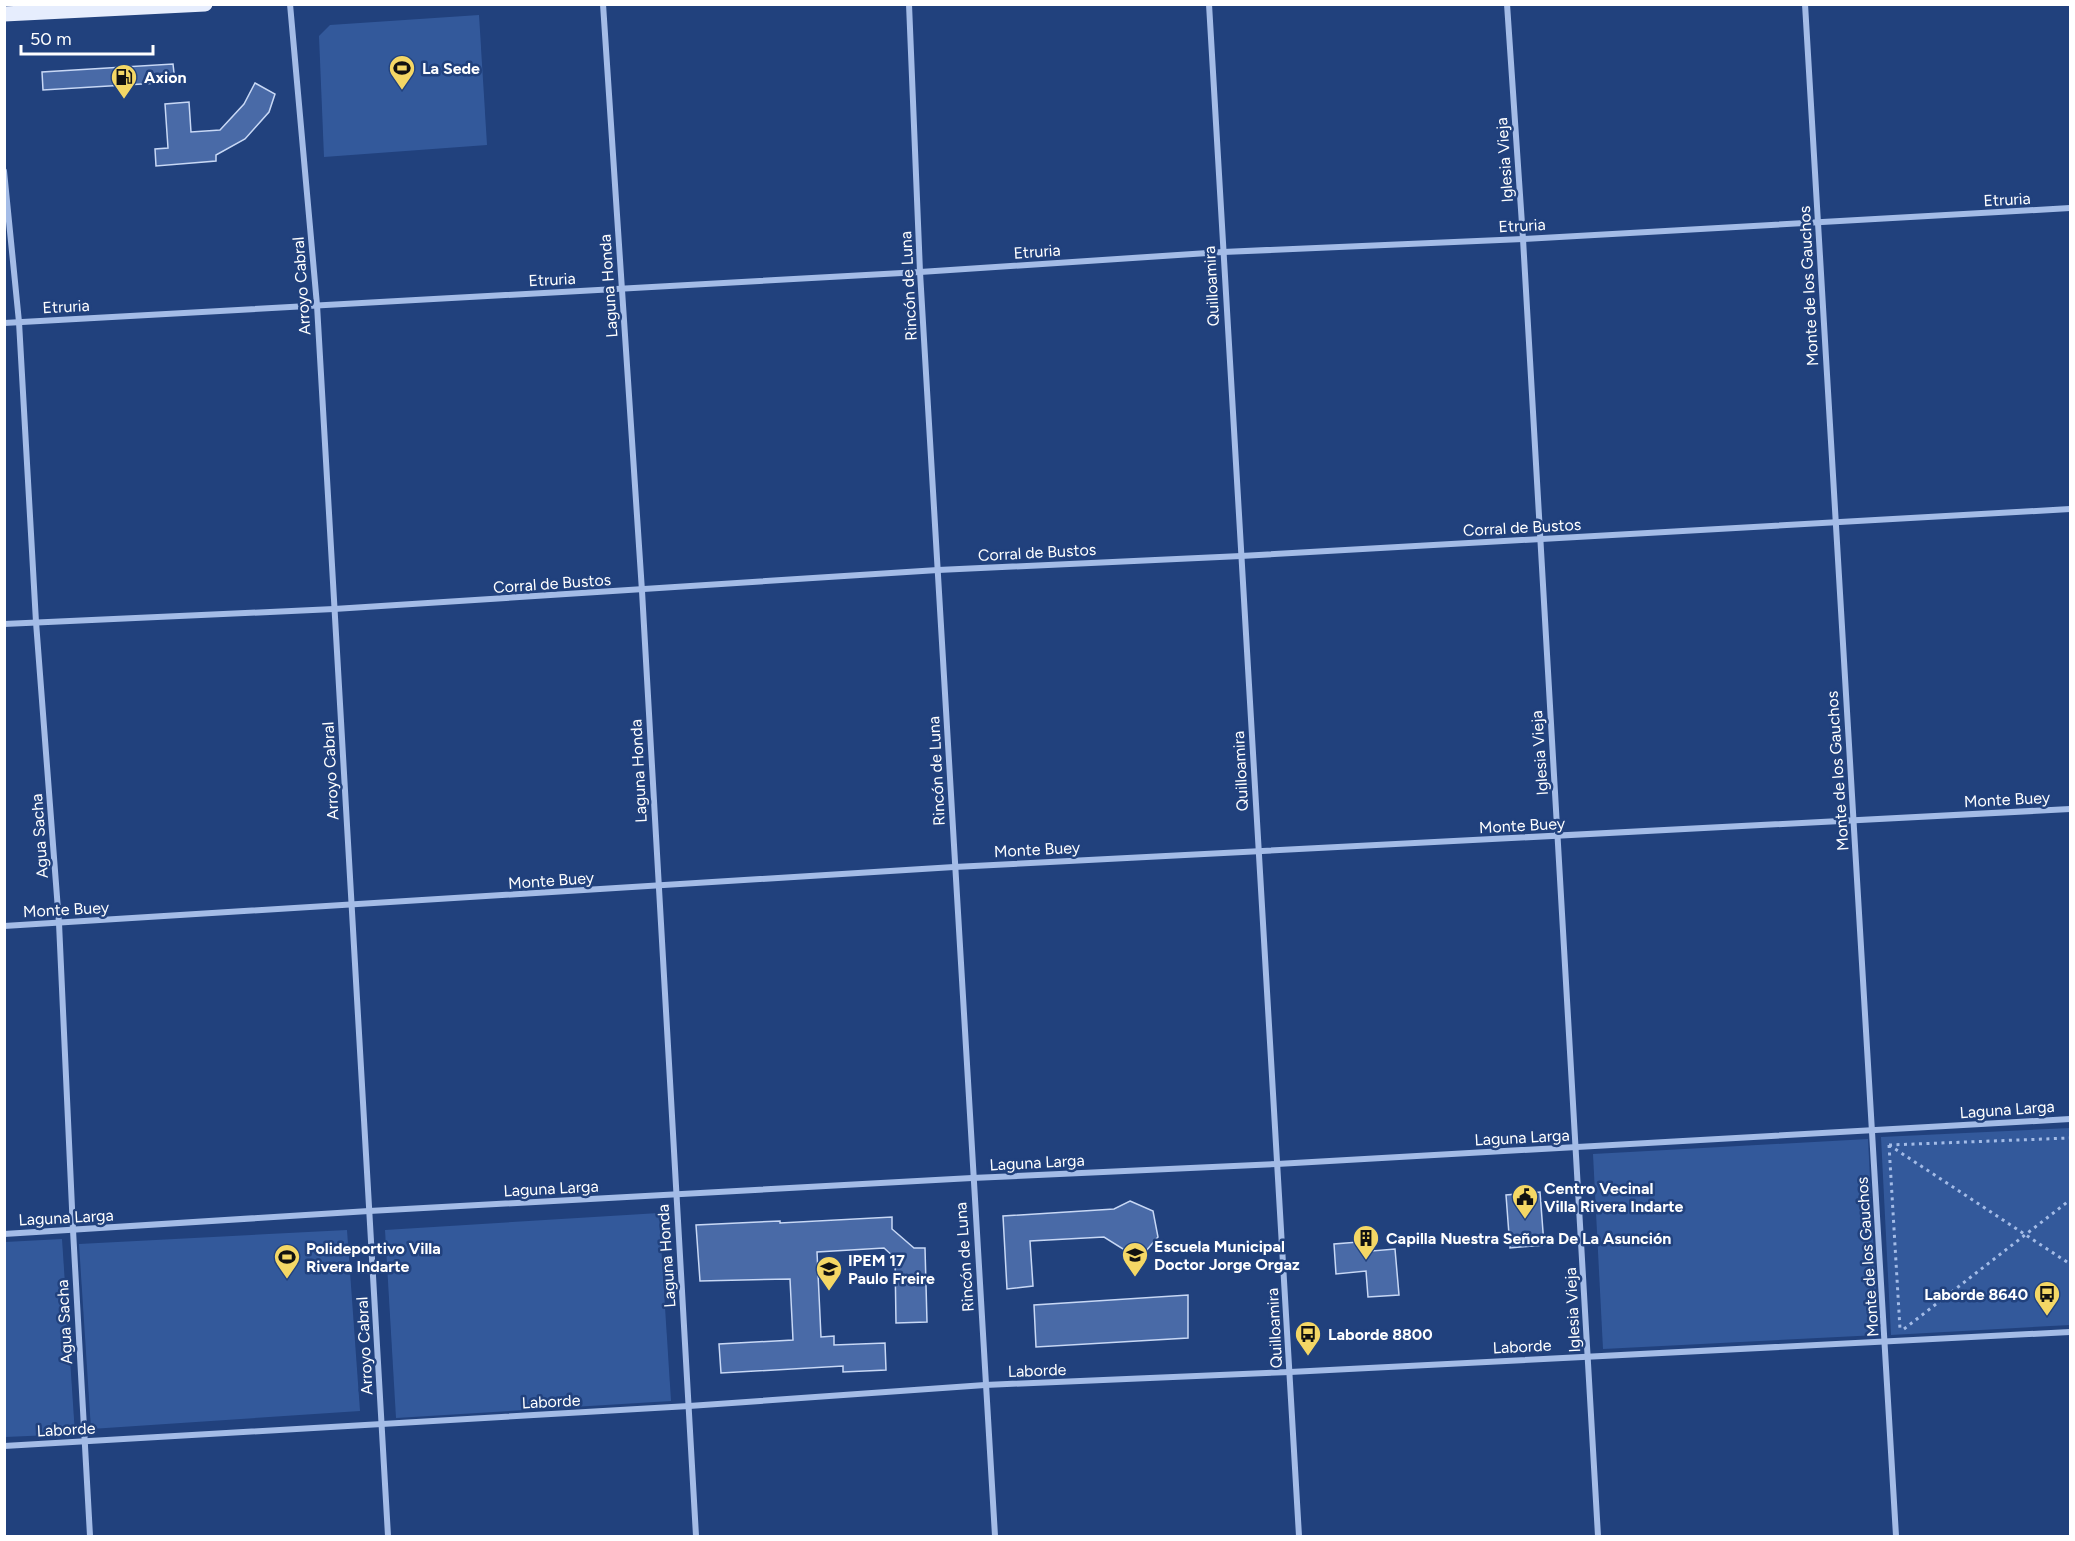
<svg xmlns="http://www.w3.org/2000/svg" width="2075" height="1541" viewBox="0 0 2075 1541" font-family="Figtree,sans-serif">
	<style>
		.green { fill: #33599b }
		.building { fill: #496aa7; stroke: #c8d8f5; stroke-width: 1.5 }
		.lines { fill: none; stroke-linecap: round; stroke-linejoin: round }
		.path { stroke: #a4bce7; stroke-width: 3; stroke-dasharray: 3 4.5; stroke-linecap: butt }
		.street { stroke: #a4bce7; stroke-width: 6 }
		.primary { stroke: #e6edfd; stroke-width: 15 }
		.labels { text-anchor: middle; stroke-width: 5; stroke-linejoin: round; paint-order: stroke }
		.poi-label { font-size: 16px; font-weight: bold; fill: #fff; stroke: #21417d; text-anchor: start }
		.street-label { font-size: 16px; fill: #fff; stroke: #21417d }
	</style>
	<rect width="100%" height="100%" fill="#21417d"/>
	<g class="green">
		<polygon points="479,15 487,145 324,157 319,36 330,25"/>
		<polygon points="2070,1128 2070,1325 1891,1335 1881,1137"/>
		<polygon points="1868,1139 1878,1335 1603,1349 1593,1154"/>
		<polygon points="659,1213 671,1401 396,1418 385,1230"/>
		<polygon points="347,1230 360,1411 91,1429 79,1244"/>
		<polygon points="62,1239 75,1434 5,1437 5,1242"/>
	</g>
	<g class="building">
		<polygon points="173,64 175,82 43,90 42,72"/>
		<polygon points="255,83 275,94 269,112 245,139 216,155 216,161 156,166 155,149 168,148 165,104 189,102 191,132 220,130 244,104"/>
		<polygon points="1540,1192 1544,1245 1510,1248 1506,1195"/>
		<polygon points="1130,1201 1153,1211 1158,1237 1139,1259 1104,1237 1030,1241 1033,1286 1007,1289 1003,1216 1114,1209"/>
		<polygon points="892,1217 892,1229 914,1248 925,1248 927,1322 896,1323 895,1258 884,1248 817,1252 821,1337 834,1336 834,1345 885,1343 886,1370 843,1372 843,1366 721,1373 719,1344 793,1340 790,1279 700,1281 696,1225 780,1221 780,1223"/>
		<polygon points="1371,1241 1372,1251 1395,1249 1399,1295 1368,1297 1366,1271 1336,1274 1334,1244"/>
		<polygon points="1188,1295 1188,1338 1036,1347 1034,1305"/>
	</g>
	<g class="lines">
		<g class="path">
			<polyline points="1889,1145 1900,1329"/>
			<polyline points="1889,1145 2070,1264"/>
			<polyline points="1889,1145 2070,1138"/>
			<polyline points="1904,1329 2070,1200"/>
		</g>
		<g class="street">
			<polyline points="290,4 317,305 388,1536"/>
			<polyline points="603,4 642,591 696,1536"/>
			<polyline points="909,4 920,272 995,1536"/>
			<polyline points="1209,4 1299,1536"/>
			<polyline points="1507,4 1523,239 1598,1536"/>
			<polyline points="1805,4 1896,1536"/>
			<polyline points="4,171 19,322 36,622 59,923 73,1230 90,1536"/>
			<polyline points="4,323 920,272 1223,252 1523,239 2070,208"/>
			<polyline points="4,624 334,609 938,570 1241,556 2070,509"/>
			<polyline points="4,926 954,867 2070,809"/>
			<polyline points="4,1234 369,1211 972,1178 1277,1164 2070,1119"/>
			<polyline points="4,1446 689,1406 985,1385 1290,1372 2070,1332"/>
		</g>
		<polyline class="primary" points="4,14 205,4"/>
	</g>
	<defs>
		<g id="stadium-pin" transform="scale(1.35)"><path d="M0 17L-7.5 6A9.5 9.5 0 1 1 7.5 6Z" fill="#f4d765" stroke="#21417d"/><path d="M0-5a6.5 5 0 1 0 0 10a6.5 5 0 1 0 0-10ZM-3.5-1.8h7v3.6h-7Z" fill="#111"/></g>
		<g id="fuel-pin" transform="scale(1.35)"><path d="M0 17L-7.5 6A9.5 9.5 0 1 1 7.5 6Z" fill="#f4d765" stroke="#21417d"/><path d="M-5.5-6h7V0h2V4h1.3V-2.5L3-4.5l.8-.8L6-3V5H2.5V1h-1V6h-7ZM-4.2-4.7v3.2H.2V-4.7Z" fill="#111"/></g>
		<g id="civic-pin" transform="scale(1.35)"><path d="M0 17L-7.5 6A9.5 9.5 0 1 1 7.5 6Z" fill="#f4d765" stroke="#21417d"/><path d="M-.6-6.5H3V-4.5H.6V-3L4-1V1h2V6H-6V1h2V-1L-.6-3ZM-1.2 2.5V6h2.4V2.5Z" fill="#111"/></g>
		<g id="building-pin" transform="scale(1.35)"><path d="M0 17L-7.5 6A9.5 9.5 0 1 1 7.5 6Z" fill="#f4d765" stroke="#21417d"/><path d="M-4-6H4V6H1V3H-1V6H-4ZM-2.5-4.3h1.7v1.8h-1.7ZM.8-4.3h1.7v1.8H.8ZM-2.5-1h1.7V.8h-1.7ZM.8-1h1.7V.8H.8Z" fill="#111"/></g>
		<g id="school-pin" transform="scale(1.35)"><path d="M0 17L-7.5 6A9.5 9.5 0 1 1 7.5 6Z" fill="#f4d765" stroke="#21417d"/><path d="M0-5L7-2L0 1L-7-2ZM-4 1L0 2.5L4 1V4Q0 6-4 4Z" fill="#111"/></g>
		<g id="bus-pin" transform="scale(1.35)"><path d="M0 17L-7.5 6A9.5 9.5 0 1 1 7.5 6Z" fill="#f4d765" stroke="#21417d"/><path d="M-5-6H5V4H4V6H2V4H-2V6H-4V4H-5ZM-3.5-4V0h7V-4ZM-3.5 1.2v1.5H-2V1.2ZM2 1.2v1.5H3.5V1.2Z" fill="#111"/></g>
	</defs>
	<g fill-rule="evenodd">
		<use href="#stadium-pin" x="402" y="68"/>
		<use href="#fuel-pin" x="124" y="77"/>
		<use href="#civic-pin" x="1525" y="1197"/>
		<use href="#building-pin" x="1366" y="1238"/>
		<use href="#school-pin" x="1135" y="1255"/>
		<use href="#stadium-pin" x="287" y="1257"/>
		<use href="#school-pin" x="829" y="1269"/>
		<use href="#bus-pin" x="2047" y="1294"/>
		<use href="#bus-pin" x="1308" y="1334"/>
	</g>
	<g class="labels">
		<g class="poi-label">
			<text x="422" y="74">La Sede</text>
			<text x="144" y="83">Axion</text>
			<text x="1544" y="1194">Centro Vecinal<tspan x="1544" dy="18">Villa Rivera Indarte</tspan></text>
			<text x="1386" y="1244">Capilla Nuestra Señora De La Asunción</text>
			<text x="1154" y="1252">Escuela Municipal<tspan x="1154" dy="18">Doctor Jorge Orgaz</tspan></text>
			<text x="306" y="1254">Polideportivo Villa<tspan x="306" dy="18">Rivera Indarte</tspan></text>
			<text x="848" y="1266">IPEM 17<tspan x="848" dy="18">Paulo Freire</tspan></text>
			<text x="2028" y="1300" text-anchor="end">Laborde 8640</text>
			<text x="1328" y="1340">Laborde 8800</text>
		</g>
		<g class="street-label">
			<text transform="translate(1504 160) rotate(-94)" y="6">Iglesia Vieja</text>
			<text transform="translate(2007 199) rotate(-3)" y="6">Etruria</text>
			<text transform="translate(1522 225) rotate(-3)" y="6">Etruria</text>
			<text transform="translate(1037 251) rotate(-4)" y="6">Etruria</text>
			<text transform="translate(552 279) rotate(-3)" y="6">Etruria</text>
			<text transform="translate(301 286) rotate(-94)" y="6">Arroyo Cabral</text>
			<text transform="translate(608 286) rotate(-94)" y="6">Laguna Honda</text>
			<text transform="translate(908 286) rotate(-93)" y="6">Rincón de Luna</text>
			<text transform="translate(1211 286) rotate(-93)" y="6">Quilloamira</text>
			<text transform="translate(1808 286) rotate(-93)" y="6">Monte de los Gauchos</text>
			<text transform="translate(66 306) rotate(-3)" y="6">Etruria</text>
			<text transform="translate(1522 527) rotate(-3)" y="6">Corral de Bustos</text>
			<text transform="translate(1037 552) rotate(-3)" y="6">Corral de Bustos</text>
			<text transform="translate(552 583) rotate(-4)" y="6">Corral de Bustos</text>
			<text transform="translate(1539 753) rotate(-94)" y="6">Iglesia Vieja</text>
			<text transform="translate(330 771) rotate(-93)" y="6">Arroyo Cabral</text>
			<text transform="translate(638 771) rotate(-93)" y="6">Laguna Honda</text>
			<text transform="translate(936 771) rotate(-93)" y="6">Rincón de Luna</text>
			<text transform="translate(1240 771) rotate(-93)" y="6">Quilloamira</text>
			<text transform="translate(1837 771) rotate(-94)" y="6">Monte de los Gauchos</text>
			<text transform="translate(2007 799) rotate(-3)" y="6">Monte Buey</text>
			<text transform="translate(1522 825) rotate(-3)" y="6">Monte Buey</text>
			<text transform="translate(39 836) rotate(-94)" y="6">Agua Sacha</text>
			<text transform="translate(1037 849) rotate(-3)" y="6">Monte Buey</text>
			<text transform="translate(551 880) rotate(-4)" y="6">Monte Buey</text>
			<text transform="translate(66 909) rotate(-3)" y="6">Monte Buey</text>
			<text transform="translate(2007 1109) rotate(-4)" y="6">Laguna Larga</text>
			<text transform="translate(1522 1137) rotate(-3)" y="6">Laguna Larga</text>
			<text transform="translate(1037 1162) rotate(-3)" y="6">Laguna Larga</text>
			<text transform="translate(551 1188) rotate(-3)" y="6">Laguna Larga</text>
			<text transform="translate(66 1217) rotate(-3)" y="6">Laguna Larga</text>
			<text transform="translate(666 1256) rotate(-94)" y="6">Laguna Honda</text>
			<text transform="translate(964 1257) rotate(-94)" y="6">Rincón de Luna</text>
			<text transform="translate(1867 1257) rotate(-94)" y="6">Monte de los Gauchos</text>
			<text transform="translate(1572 1310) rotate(-93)" y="6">Iglesia Vieja</text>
			<text transform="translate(64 1322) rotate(-93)" y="6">Agua Sacha</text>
			<text transform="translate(1274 1328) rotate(-93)" y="6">Quilloamira</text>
			<text transform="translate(364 1346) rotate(-93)" y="6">Arroyo Cabral</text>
			<text transform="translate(1522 1346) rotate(-3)" y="6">Laborde</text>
			<text transform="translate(1037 1370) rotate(-2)" y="6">Laborde</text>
			<text transform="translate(551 1401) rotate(-3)" y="6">Laborde</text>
			<text transform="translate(66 1429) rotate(-3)" y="6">Laborde</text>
		</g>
	</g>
	<rect width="2075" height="1541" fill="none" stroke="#ffffff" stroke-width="12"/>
	<path d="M21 45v9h132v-9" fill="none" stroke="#ffffff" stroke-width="3"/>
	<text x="30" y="45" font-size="18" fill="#ffffff" stroke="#21417d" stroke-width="4.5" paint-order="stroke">50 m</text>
</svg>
